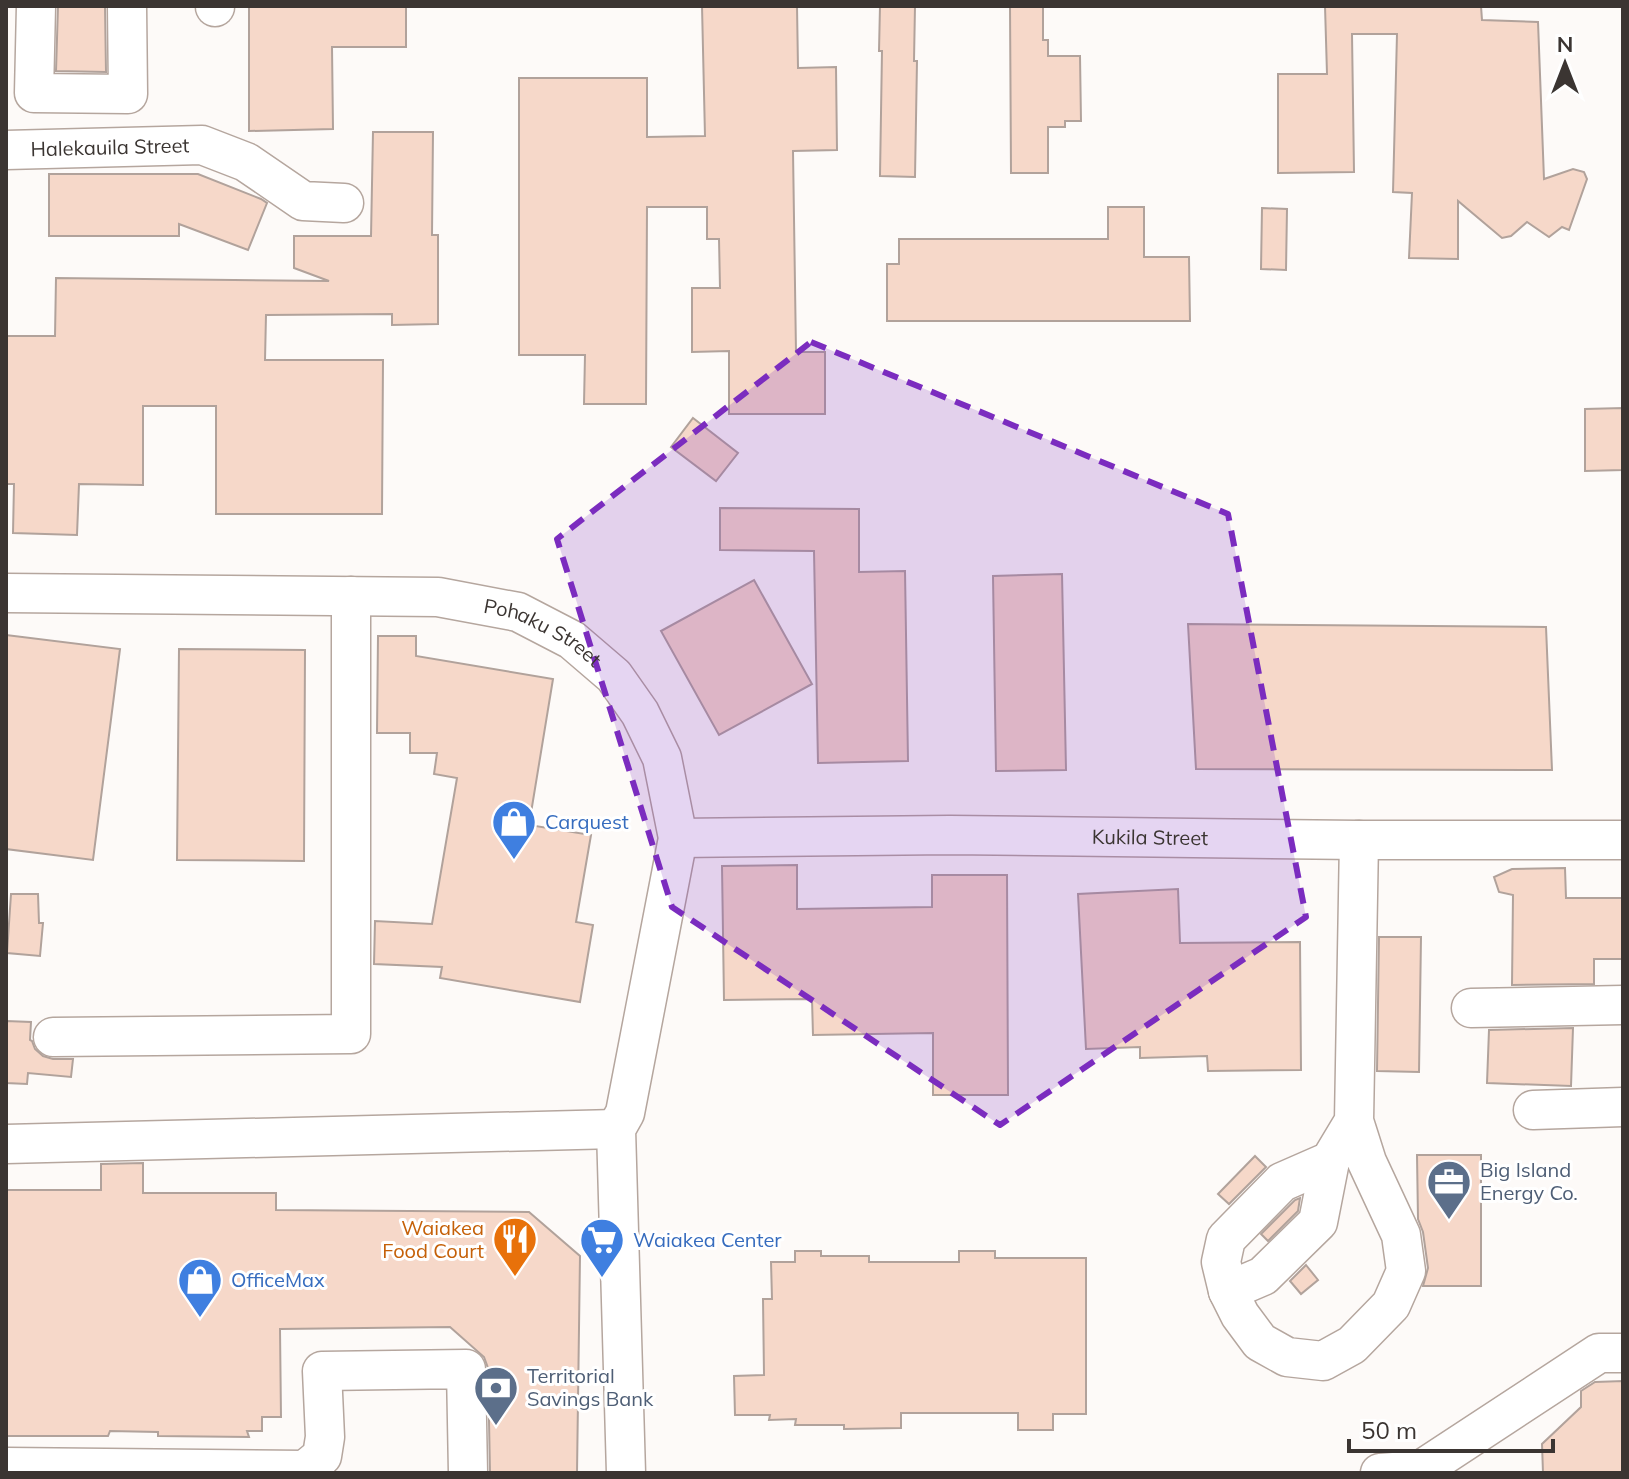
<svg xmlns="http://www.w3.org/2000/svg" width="1629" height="1479" viewBox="0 0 1629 1479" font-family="Mulish,sans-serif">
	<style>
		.building { fill: #f6d8c9; stroke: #b1a29b; stroke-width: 2 }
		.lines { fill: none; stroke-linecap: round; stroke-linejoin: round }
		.minor-casing { stroke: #b5a69e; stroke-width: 41 }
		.minor { stroke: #fff; stroke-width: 38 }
		.marked { fill: #7b2cbf; fill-opacity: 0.2; stroke: #7b2cbf; stroke-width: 6; stroke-dasharray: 16 10; stroke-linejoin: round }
		.labels { text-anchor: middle; stroke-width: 6; stroke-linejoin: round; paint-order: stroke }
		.street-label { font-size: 20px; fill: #3b3532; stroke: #fff }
		.shop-label { font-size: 20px; fill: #366cbe; stroke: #fff; text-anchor: start }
		.service-label { font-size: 20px; fill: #4e5e75; stroke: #fff; text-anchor: start }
		.food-label { font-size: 20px; fill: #c56008; stroke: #fff; text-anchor: end }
	</style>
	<rect width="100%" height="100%" fill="#fdfaf8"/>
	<g class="building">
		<polygon points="58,6 105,6 106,72 56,71"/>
		<polygon points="249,6 406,6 406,47 332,47 333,129 249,131"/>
		<polygon points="702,6 797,6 798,68 836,67 837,150 793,151 796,352 825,352 825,414 729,414 729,351 692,352 692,288 720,288 719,239 707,239 707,207 647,207 646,404 584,404 585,355 519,355 519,78 647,78 647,137 705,136"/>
		<polygon points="880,6 915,6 914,61 917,61 915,177 880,176 882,51 879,51"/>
		<polygon points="1010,6 1043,6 1043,40 1048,40 1048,56 1080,56 1081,121 1065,121 1065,127 1048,127 1048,173 1011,173"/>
		<polygon points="1325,6 1481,6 1482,20 1538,22 1544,179 1573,169 1584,172 1587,179 1569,230 1562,227 1549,237 1527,222 1511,236 1502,238 1458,201 1458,259 1409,258 1412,193 1393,192 1397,34 1352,34 1354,172 1278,173 1278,74 1327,74"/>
		<polygon points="373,132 433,132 432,235 438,235 438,324 392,325 392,314 266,315 265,360 383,360 382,514 216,514 216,406 143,406 143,485 79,484 77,535 13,533 14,484 6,484 6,336 55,336 56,278 329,281 294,268 294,236 371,236"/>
		<polygon points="49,174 198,174 261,199 267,203 248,250 179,224 179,236 49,236"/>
		<polygon points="1108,207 1144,207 1144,257 1189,257 1190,321 887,321 887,264 899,264 899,239 1108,239"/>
		<polygon points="1262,208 1287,209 1286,270 1261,269"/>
		<polygon points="1623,408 1623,470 1585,471 1585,409"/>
		<polygon points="693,418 738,453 716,481 671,447"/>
		<polygon points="720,508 859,509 859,572 905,571 908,761 818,763 814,551 720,550"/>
		<polygon points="1062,574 1066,770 996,771 993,576"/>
		<polygon points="754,580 812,684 719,735 661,631"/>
		<polygon points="1188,624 1546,627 1552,770 1196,769"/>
		<polygon points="6,635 120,649 93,860 6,849"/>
		<polygon points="378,636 416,636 416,656 553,679 529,825 591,835 576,922 593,925 580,1002 440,978 442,967 374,964 375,921 432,924 457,778 434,774 437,753 410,753 410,733 377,733"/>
		<polygon points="179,649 305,650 304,861 177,860"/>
		<polygon points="797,865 797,909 932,907 932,875 1007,875 1008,1095 933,1095 933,1033 813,1035 812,999 724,1000 722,866"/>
		<polygon points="1565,868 1566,898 1623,898 1623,959 1594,959 1594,984 1512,985 1513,895 1499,892 1494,877 1512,869"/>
		<polygon points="1178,889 1180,943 1300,942 1301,1070 1208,1071 1207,1056 1140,1058 1140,1047 1086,1049 1078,894"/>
		<polygon points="11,894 38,894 39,923 43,923 40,956 7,953"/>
		<polygon points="1379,937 1421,937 1419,1072 1377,1071"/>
		<polygon points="6,1021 31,1022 30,1040 32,1041 35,1049 43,1056 53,1059 73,1059 71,1077 28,1073 27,1084 6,1083"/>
		<polygon points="1573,1028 1571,1086 1487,1083 1489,1030"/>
		<polygon points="1417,1155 1481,1155 1481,1286 1423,1286 1428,1268 1423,1232 1418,1219"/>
		<polygon points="1255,1156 1266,1167 1229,1204 1218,1194"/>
		<polygon points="143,1163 143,1193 276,1193 276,1210 529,1212 580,1256 577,1473 490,1473 488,1368 484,1357 450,1327 280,1329 281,1417 262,1417 262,1431 247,1431 249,1437 158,1436 158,1432 110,1431 108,1436 6,1436 6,1190 101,1190 101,1164"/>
		<polygon points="1300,1198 1298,1211 1268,1241 1261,1234 1295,1200"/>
		<polygon points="795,1251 821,1251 821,1256 869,1256 869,1262 959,1262 959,1251 995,1251 995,1258 1086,1258 1086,1414 1053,1414 1053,1430 1018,1430 1018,1413 901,1413 901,1428 844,1429 844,1425 795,1425 796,1419 769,1420 770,1415 735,1415 734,1376 764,1375 763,1299 772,1299 771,1262 795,1262"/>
		<polygon points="1306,1265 1318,1280 1301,1294 1290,1281"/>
		<polygon points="1623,1381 1623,1473 1543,1473 1542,1444 1581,1407 1581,1391 1595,1382"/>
	</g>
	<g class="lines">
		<g class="minor-casing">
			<g id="minor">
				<polyline points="36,6 34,93 128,94 127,6"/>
				<polyline points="215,6 215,7"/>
				<path id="s1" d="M6,150L202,145L246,162L303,201L344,203"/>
				<path id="s2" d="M6,593L438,597L518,612L572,640L614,676L640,713L662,758L678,838L625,1113L616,1129L626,1473"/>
				<path id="s3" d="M678,838L950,835L1359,840H1623"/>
				<polyline points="1471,1008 1623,1005"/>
				<polyline points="53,1037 351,1034 351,596"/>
				<polyline points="1533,1110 1623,1107"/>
				<polyline points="1354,1121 1330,1161 1282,1182 1226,1239 1221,1262 1228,1291 1240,1315 1260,1342 1287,1357 1323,1361 1352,1345 1391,1305 1406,1271 1401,1235 1367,1162 1354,1121 1359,840"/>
				<polyline points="6,1144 616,1129"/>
				<polyline points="1228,1291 1263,1276 1318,1222 1330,1161"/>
				<polyline points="6,1467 305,1470 322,1456 325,1437 322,1371 466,1369 468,1473"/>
				<polyline points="1380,1473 1421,1470 1599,1353 1623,1353"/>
			</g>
		</g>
		<use href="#minor" class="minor"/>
	</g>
	<path class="marked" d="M811,342L1228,514L1306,917L1000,1125L672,907L557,539Z"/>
	<defs>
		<g id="shop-pin" transform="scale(2.3)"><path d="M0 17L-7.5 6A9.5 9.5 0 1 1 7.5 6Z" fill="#3f7fe0" stroke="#fff"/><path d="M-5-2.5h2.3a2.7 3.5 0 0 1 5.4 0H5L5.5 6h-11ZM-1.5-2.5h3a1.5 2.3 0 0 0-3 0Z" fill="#fff"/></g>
		<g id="office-pin" transform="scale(2.3)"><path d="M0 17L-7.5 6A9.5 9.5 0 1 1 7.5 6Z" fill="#5c6f8a" stroke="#fff"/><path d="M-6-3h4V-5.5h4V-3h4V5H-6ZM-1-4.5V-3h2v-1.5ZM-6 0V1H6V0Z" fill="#fff"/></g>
		<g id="restaurant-pin" transform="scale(2.3)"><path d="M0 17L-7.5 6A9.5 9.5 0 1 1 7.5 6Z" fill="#e8710a" stroke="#fff"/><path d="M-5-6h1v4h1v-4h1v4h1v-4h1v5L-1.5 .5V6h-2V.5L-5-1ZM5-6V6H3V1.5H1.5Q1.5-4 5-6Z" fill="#fff"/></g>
		<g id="supermarket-pin" transform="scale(2.3)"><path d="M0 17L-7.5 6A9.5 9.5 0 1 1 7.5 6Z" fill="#3f7fe0" stroke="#fff"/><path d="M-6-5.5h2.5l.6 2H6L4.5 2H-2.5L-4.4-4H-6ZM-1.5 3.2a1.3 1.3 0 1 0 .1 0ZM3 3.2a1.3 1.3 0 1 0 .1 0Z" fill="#fff"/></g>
		<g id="bank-pin" transform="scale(2.3)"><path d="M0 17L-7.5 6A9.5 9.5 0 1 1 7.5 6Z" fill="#5c6f8a" stroke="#fff"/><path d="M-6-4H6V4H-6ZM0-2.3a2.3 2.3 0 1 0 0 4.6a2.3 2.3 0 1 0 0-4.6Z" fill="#fff"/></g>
	</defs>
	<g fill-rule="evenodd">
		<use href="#shop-pin" x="514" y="822"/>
		<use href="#office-pin" x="1449" y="1182"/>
		<use href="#restaurant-pin" x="515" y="1239"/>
		<use href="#supermarket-pin" x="602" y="1240"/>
		<use href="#shop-pin" x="200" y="1280"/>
		<use href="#bank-pin" x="496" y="1388"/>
	</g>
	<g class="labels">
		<g class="street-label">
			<text dy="7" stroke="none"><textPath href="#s1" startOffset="104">Halekauila Street</textPath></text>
			<text dy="7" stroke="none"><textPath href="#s2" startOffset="544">Pohaku Street</textPath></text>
			<text dy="7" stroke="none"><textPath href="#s3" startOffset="472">Kukila Street</textPath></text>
		</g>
		<g class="shop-label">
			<text x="545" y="829">Carquest</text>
			<text x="633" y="1247">Waiakea Center</text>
			<text x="231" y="1287">OfficeMax</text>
		</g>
		<g class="service-label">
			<text x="1480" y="1177">Big Island<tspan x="1480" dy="23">Energy Co.</tspan></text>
			<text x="527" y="1383">Territorial<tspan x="527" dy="23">Savings Bank</tspan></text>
		</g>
		<g class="food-label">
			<text x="484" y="1235">Waiakea<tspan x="484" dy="23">Food Court</tspan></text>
		</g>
	</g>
	<rect width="1629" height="1479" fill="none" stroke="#3b3532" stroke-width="16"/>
	<g transform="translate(1565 64)" stroke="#ffffff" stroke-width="6" paint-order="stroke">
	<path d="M0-6L14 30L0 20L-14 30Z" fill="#3b3532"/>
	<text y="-12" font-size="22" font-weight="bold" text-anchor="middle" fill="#3b3532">N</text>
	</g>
	<path d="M1349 1439v12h204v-12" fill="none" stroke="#3b3532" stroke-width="4"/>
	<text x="1361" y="1439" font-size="24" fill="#3b3532" stroke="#ffffff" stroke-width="6" paint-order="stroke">50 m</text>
</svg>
